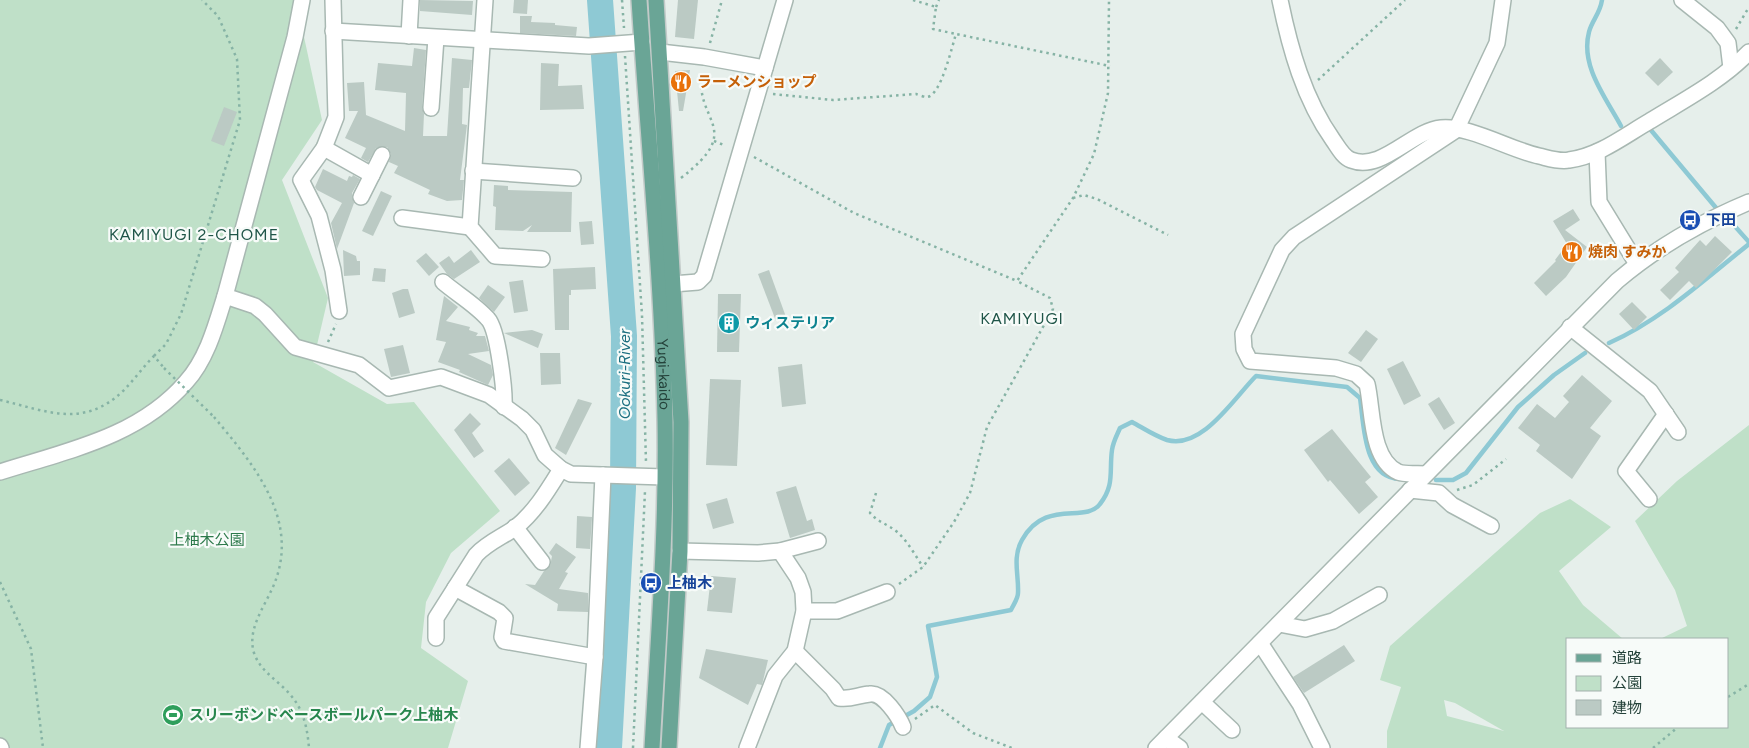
<svg xmlns="http://www.w3.org/2000/svg" width="1749" height="748" viewBox="0 0 1749 748" font-family="Figtree,'Noto Sans JP',sans-serif">
	<style>
		.green { fill: #bfe0c8; fill-rule: evenodd }
		.lines { fill: none; stroke-linecap: round; stroke-linejoin: round }
		.stream { stroke: #8ec9d4; stroke-width: 4.5 }
		.river { stroke: #8ec9d4; stroke-width: 26 }
		.building { fill: #bbcac4 }
		.minor-casing { stroke: #a8b8b2; stroke-width: 18 }
		.major-casing { stroke: #c2cac8; stroke-width: 18 }
		.path { stroke: #86b3a5; stroke-width: 2.5; stroke-dasharray: 2.5 4; stroke-linecap: butt }
		.minor { stroke: #fff; stroke-width: 15 }
		.major { stroke: #6aa596; stroke-width: 15 }
		.path-bridge { stroke: #86b3a5; stroke-width: 2.5; stroke-dasharray: 2.5 4; stroke-linecap: butt }
		.labels { text-anchor: middle; stroke-width: 4.5; stroke-linejoin: round; paint-order: stroke }
		.food-label { font-size: 15px; font-weight: bold; fill: #c56008; stroke: #f7fbf9; text-anchor: start }
		.transit-label { font-size: 15px; font-weight: bold; fill: #164399; stroke: #f7fbf9; text-anchor: start }
		.culture-label { font-size: 15px; font-weight: bold; fill: #0d838f; stroke: #f7fbf9; text-anchor: start }
		.street-label { font-size: 15px; fill: #24423a; stroke: #f7fbf9 }
		.park-label { font-size: 15px; fill: #2d7a4b; stroke: #f7fbf9 }
		.leisure-label { font-size: 15px; font-weight: bold; fill: #27864d; stroke: #f7fbf9; text-anchor: start }
		.neighbourhood-label { font-size: 16px; letter-spacing: 1px; fill: #1f5548; stroke: #f7fbf9 }
		.water-label { font-size: 16px; font-style: italic; fill: #1c6f80; stroke: #f7fbf9 }
	</style>
	<rect width="100%" height="100%" fill="#e6efeb"/>
	<g class="green">
		<polygon points="0,0 296,0 322,120 282,180 328,298 313,362 387,404 414,402 500,511 451,553 426,602 421,648 468,681 448,748 0,748"/>
		<path d="M1749,425V748H1387V731L1401,687L1380,680L1390,646L1540,513L1570,499L1611,527L1559,571L1583,605L1623,639H1568V727H1728V639H1660L1687,626L1675,590L1635,521L1677,481ZM1444,700L1455,703L1504,731L1447,716Z"/>
	</g>
	<g class="lines">
		<g class="stream">
			<path d="M1602,0C1600,14 1592,20 1589,32C1580,66 1606,98 1621,126"/>
			<polyline points="1645,131 1650,129 1717,209"/>
			<polyline points="1732,223 1749,242"/>
			<path d="M1609,343C1661,320 1704,280 1749,244"/>
			<polyline points="1436,480 1453,480 1466,473 1518,407 1554,375 1585,353"/>
			<path d="M880,748L889,725L914,711L930,697L937,677L928,626L1011,610C1013,605 1018,599 1018,593C1019,575 1012,558 1022,540C1045,498 1085,524 1100,504C1115,485 1109,471 1112,450C1113,442 1117,435 1120,428L1132,422C1143,428 1155,436 1167,440C1202,450 1234,398 1256,376L1347,387L1360,398C1364,424 1363,478 1400,479"/>
		</g>
		<polyline class="river" points="600,0 624,336 623,488 609,748"/>
	</g>
	<g class="building">
		<polygon points="420,0 473,1 472,15 420,11"/>
		<polygon points="514,0 528,0 527,14 513,13"/>
		<polygon points="678,0 698,0 694,39 675,37"/>
		<polygon points="520,16 532,16 531,22 555,23 555,25 577,27 576,36 520,33"/>
		<polygon points="414,48 426,50 422,107 424,114 423,136 447,136 452,58 472,60 469,88 463,88 462,124 467,125 460,180 464,180 462,200 447,201 428,194 430,190 394,173 398,166 389,162 391,154 387,147 376,148 368,162 361,158 366,148 345,138 358,111 349,111 347,83 364,82 366,115 405,131 406,93 375,90 378,63 412,66"/>
		<polygon points="1660,58 1673,72 1658,86 1645,73"/>
		<polygon points="541,63 559,64 558,86 582,85 584,109 540,110"/>
		<polygon points="690,70 683,111 679,111 675,71"/>
		<polygon points="224,107 237,112 224,146 211,141"/>
		<polygon points="323,169 347,181 349,176 352,177 353,175 360,179 352,193 354,203 337,249 331,223 342,203 317,190 315,187"/>
		<polygon points="494,185 508,186 508,190 572,192 571,232 527,232 532,225 523,231 495,230 496,207 493,206"/>
		<polygon points="381,191 392,196 373,236 362,231"/>
		<polygon points="1573,209 1580,220 1565,230 1587,247 1566,277 1546,296 1534,283 1556,261 1555,260 1567,244 1553,221"/>
		<polygon points="592,221 594,244 581,245 579,222"/>
		<polygon points="1715,236 1732,252 1696,288 1689,281 1670,300 1660,290 1679,272 1675,268 1700,240 1706,246"/>
		<polygon points="343,250 356,256 357,261 360,261 360,275 344,276"/>
		<polygon points="471,250 480,262 454,279 447,274 439,263 449,256 454,263"/>
		<polygon points="426,253 439,267 429,276 416,261"/>
		<polygon points="595,267 596,289 571,290 571,295 569,295 569,330 555,330 553,269"/>
		<polygon points="374,268 386,269 385,282 372,281"/>
		<polygon points="769,270 786,317 776,321 758,274"/>
		<polygon points="523,280 528,311 514,313 509,282"/>
		<polygon points="488,285 505,297 494,312 479,298"/>
		<polygon points="403,289 408,289 415,313 399,318 392,293"/>
		<polygon points="718,294 741,294 739,352 717,352"/>
		<polygon points="444,296 458,307 446,321 470,327 469,330 478,333 476,336 485,336 489,351 468,354 491,365 493,375 488,385 459,372 460,370 438,362 446,342 436,340"/>
		<polygon points="1632,302 1647,317 1634,330 1619,314"/>
		<polygon points="532,330 543,334 538,348 504,333"/>
		<polygon points="1366,330 1378,339 1361,362 1348,353"/>
		<polygon points="403,345 410,373 391,377 384,349"/>
		<polygon points="540,353 560,353 561,384 541,385"/>
		<polygon points="1403,361 1421,396 1404,405 1387,369"/>
		<polygon points="802,364 806,404 782,407 778,367"/>
		<polygon points="1582,375 1612,401 1590,428 1601,436 1572,479 1536,451 1540,445 1518,428 1537,404 1555,418 1569,402 1563,396"/>
		<polygon points="710,379 741,380 737,466 706,465"/>
		<polygon points="1439,397 1455,423 1444,430 1428,404"/>
		<polygon points="578,399 592,403 566,455 555,448"/>
		<polygon points="470,413 481,424 472,433 484,451 474,458 454,430"/>
		<polygon points="1332,429 1371,477 1365,482 1378,497 1359,514 1330,480 1328,482 1304,450"/>
		<polygon points="509,458 530,483 515,496 494,471"/>
		<polygon points="796,486 807,521 812,519 815,530 790,538 776,492"/>
		<polygon points="727,498 734,523 713,529 706,504"/>
		<polygon points="577,516 592,517 590,549 576,548"/>
		<polygon points="556,543 576,557 565,572 568,573 559,589 588,593 588,612 557,611 558,604 525,584 535,585 544,571 550,566 552,556 549,553"/>
		<polygon points="711,576 736,578 732,613 707,611"/>
		<polygon points="1344,645 1355,661 1304,693 1293,677"/>
		<polygon points="706,649 768,660 762,685 757,684 748,705 699,678"/>
	</g>
	<g class="lines">
		<g class="minor-casing">
			<g id="minor">
				<polyline points="333,0 336,117 324,148 301,180 319,216 333,270 339,311"/>
				<polyline points="485,0 470,227 495,256 542,259"/>
				<path d="M1280,0C1290,49 1304,99 1333,140C1338,147 1343,157 1351,160C1382,172 1411,131 1441,128C1468,125 1511,150 1539,156C1548,158 1559,162 1569,160C1599,156 1624,136 1650,121C1684,100 1721,81 1749,52"/>
				<polyline points="1682,0 1717,28 1728,43 1731,68"/>
				<polyline points="333,31 589,46 642,42"/>
				<polyline points="409,36 411,0"/>
				<polyline points="660,52 704,57 765,68"/>
				<polyline points="431,108 436,38"/>
				<polyline points="324,148 372,175"/>
				<polyline points="1597,152 1599,202 1637,264"/>
				<polyline points="473,171 573,178"/>
				<polyline points="361,197 382,155"/>
				<polyline points="402,218 470,227"/>
				<path d="M443,282C457,294 476,305 488,319C498,330 505,391 504,407"/>
				<polyline points="660,285 698,282 704,276 785,0"/>
				<polyline points="225,296 255,306 265,314 295,347 359,365 389,388 441,377 489,395 522,419 533,430 545,455 561,469 571,474 664,477"/>
				<polyline points="1570,327 1650,391 1678,432"/>
				<path d="M0,472C66,451 139,437 186,382C207,359 216,325 225,296L295,37L302,0"/>
				<path d="M1425,474C1418,473 1405,475 1398,472C1370,459 1373,409 1367,384L1356,374L1336,368L1250,361L1244,349L1243,334L1282,250L1294,237L1456,130L1497,43L1503,0"/>
				<polyline points="1410,490 1439,493 1452,505 1491,526"/>
				<polyline points="1649,499 1626,471 1666,414"/>
				<polyline points="515,527 542,562"/>
				<polyline points="680,551 758,553 780,551 818,541"/>
				<polyline points="455,588 499,612 505,618 502,637 504,641 595,657"/>
				<polyline points="804,611 837,611 887,592"/>
				<polyline points="1279,624 1305,629 1333,621 1379,595"/>
				<path d="M436,638V618L476,555C487,543 502,537 515,528C535,512 548,490 561,469"/>
				<polyline points="1260,643 1300,704 1322,748"/>
				<path d="M795,651L833,689L839,698C851,700 858,695 870,694C883,692 899,717 903,727"/>
				<polyline points="1202,702 1232,730"/>
				<polyline points="1166,738 1180,748"/>
				<polyline points="0,746 1,748"/>
				<polyline points="588,748 595,657 603,475"/>
				<polyline points="747,748 775,676 795,651 804,611 803,592 798,578 780,551"/>
				<path d="M1156,748L1617,281C1657,247 1701,222 1749,202"/>
			</g>
		</g>
		<g class="major-casing">
			<g id="major">
				<path id="s1" d="M639,0C648,140 662,279 665,419C667,529 658,639 652,748"/>
				<polyline points="656,0 681,422 680,551 669,748"/>
			</g>
		</g>
		<g class="path">
			<polyline points="622,0 624,28"/>
			<polyline points="913,0 936,7 933,29 956,34"/>
			<polyline points="936,7 939,0"/>
			<polyline points="1736,29 1749,7"/>
			<polyline points="710,43 722,0"/>
			<polyline points="625,56 642,315 646,463"/>
			<polyline points="1318,80 1405,0"/>
			<path d="M773,94L833,100L916,94C919,95 924,97 927,97C941,96 952,46 956,34L1110,66"/>
			<polyline points="714,141 726,146"/>
			<polyline points="754,157 854,213 1017,281 1073,198 1094,154 1108,93 1109,0"/>
			<path d="M681,178C747,127 693,123 702,70"/>
			<polyline points="1073,198 1084,195 1097,199 1168,235"/>
			<polyline points="328,342 336,324"/>
			<polyline points="154,356 166,344 181,314 240,120 237,59 218,16 202,0"/>
			<path d="M0,400C47,411 83,429 123,391C134,380 143,367 154,356L164,368"/>
			<path d="M214,417C254,465 303,522 272,589C263,609 247,630 254,653C260,670 274,678 286,690C303,707 307,725 309,748"/>
			<polyline points="1457,490 1473,485 1506,459"/>
			<path d="M876,493L870,513C878,522 887,524 896,531C907,540 915,555 923,567"/>
			<polyline points="0,582 31,649 43,748"/>
			<polyline points="899,584 923,567 954,522 970,493 987,427 1053,309 1050,298 1017,281"/>
			<polyline points="1728,697 1749,684"/>
			<polyline points="915,719 935,705 973,733 1012,748"/>
			<polyline points="633,748 645,491"/>
			<polyline points="1653,748 1678,727"/>
		</g>
		<use href="#minor" class="minor"/>
		<use href="#major" class="major"/>
		<polyline class="path-bridge" points="164,368 214,417"/>
	</g>
	<defs>
		<g id="restaurant-disc" transform="scale(1.125)"><circle r="9.5" fill="#e8710a" stroke="#f7fbf9"/><path d="M-5-6h1v4h1v-4h1v4h1v-4h1v5L-1.5 .5V6h-2V.5L-5-1ZM5-6V6H3V1.5H1.5Q1.5-4 5-6Z" fill="#fff"/></g>
		<g id="bus-disc" transform="scale(1.125)"><circle r="9.5" fill="#1a4fb4" stroke="#f7fbf9"/><path d="M-5-6H5V4H4V6H2V4H-2V6H-4V4H-5ZM-3.5-4V0h7V-4ZM-3.5 1.2v1.5H-2V1.2ZM2 1.2v1.5H3.5V1.2Z" fill="#fff"/></g>
		<g id="building-disc" transform="scale(1.125)"><circle r="9.5" fill="#0f9aa8" stroke="#f7fbf9"/><path d="M-4-6H4V6H1V3H-1V6H-4ZM-2.5-4.3h1.7v1.8h-1.7ZM.8-4.3h1.7v1.8H.8ZM-2.5-1h1.7V.8h-1.7ZM.8-1h1.7V.8H.8Z" fill="#fff"/></g>
		<g id="stadium-disc" transform="scale(1.125)"><circle r="9.5" fill="#2e9e5b" stroke="#f7fbf9"/><path d="M0-5a6.5 5 0 1 0 0 10a6.5 5 0 1 0 0-10ZM-3.5-1.8h7v3.6h-7Z" fill="#fff"/></g>
	</defs>
	<g fill-rule="evenodd">
		<use href="#restaurant-disc" x="681" y="82"/>
		<use href="#bus-disc" x="1690" y="220"/>
		<use href="#restaurant-disc" x="1572" y="252"/>
		<use href="#building-disc" x="729" y="323"/>
		<use href="#bus-disc" x="651" y="583"/>
		<use href="#stadium-disc" x="173" y="715"/>
	</g>
	<g class="labels">
		<g class="food-label">
			<text x="697" y="87">ラーメンショップ</text>
			<text x="1588" y="257">焼肉 すみか</text>
		</g>
		<g class="transit-label">
			<text x="1706" y="225">下田</text>
			<text x="667" y="588">上柚木</text>
		</g>
		<g class="culture-label">
			<text x="745" y="328">ウィステリア</text>
		</g>
		<g class="street-label">
			<text dy="5" stroke="none"><textPath href="#s1" startOffset="375">Yugi-kaido</textPath></text>
		</g>
		<g class="park-label">
			<text x="207" y="545">上柚木公園</text>
		</g>
		<g class="leisure-label">
			<text x="189" y="720">スリーボンドベースボールパーク上柚木</text>
		</g>
		<g class="neighbourhood-label">
			<text x="194" y="240">KAMIYUGI 2-CHOME</text>
			<text x="1022" y="324">KAMIYUGI</text>
		</g>
		<g class="water-label">
			<text transform="translate(624 374) rotate(-90)" y="6">Ookuri-River</text>
		</g>
	</g>
	<rect x="1566" y="638" width="162" height="90" fill="#f7fbf9" stroke="#a3b1ad"/>
	<rect x="1576" y="654" width="25" height="8" fill="#6aa596" stroke="#a3b1ad"/>
	<text x="1612" y="663" font-size="15" fill="#24423a">道路</text>
	<rect x="1576" y="676" width="25" height="15" fill="#bfe0c8" stroke="#a3b1ad"/>
	<text x="1612" y="688" font-size="15" fill="#24423a">公園</text>
	<rect x="1576" y="700" width="25" height="15" fill="#bbcac4" stroke="#a3b1ad"/>
	<text x="1612" y="713" font-size="15" fill="#24423a">建物</text>
</svg>
